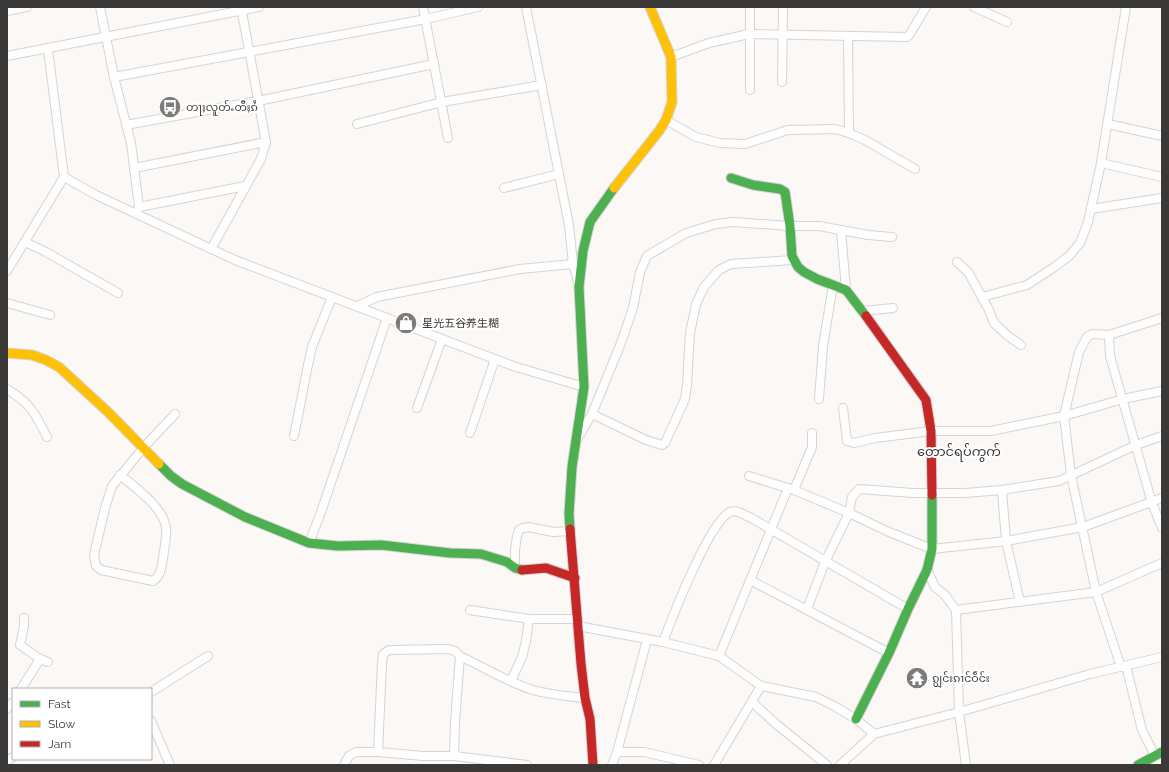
<svg xmlns="http://www.w3.org/2000/svg" width="1169" height="772" viewBox="0 0 1169 772" font-family="Raleway,'Noto Sans SC','Noto Sans Myanmar',sans-serif">
	<style>
		.lines { fill: none; stroke-linecap: round; stroke-linejoin: round }
		.street-casing { stroke: #d6d4d2; stroke-width: 10 }
		.fast-casing { stroke: #d6d4d2; stroke-width: 11 }
		.slow-casing { stroke: #d6d4d2; stroke-width: 11 }
		.jam-casing { stroke: #d6d4d2; stroke-width: 11 }
		.street { stroke: #fefefe; stroke-width: 8 }
		.fast { stroke: #4caf50; stroke-width: 9 }
		.slow { stroke: #ffc107; stroke-width: 9 }
		.jam { stroke: #c62828; stroke-width: 9 }
		.labels { text-anchor: middle; stroke-width: 4; stroke-linejoin: round; paint-order: stroke }
		.poi-label { font-size: 11px; fill: #3b3937; stroke: #fff; text-anchor: start }
		.quarter-label { font-size: 13px; fill: #3b3937; stroke: #fff }
	</style>
	<rect width="100%" height="100%" fill="#fbf8f6"/>
	<g class="lines">
		<g class="street-casing">
			<g id="street">
				<polyline points="100,7 114,77 131,143 139,207 137,213"/>
				<polyline points="423,7 448,138"/>
				<polyline points="526,7 569,225 573,264 578,282"/>
				<polyline points="974,7 1007,22"/>
				<polyline points="7,11 27,7"/>
				<polyline points="848,36 849,133"/>
				<polyline points="7,56 259,7"/>
				<polyline points="671,57 709,43 749,34 907,37 910,34 926,7"/>
				<polyline points="114,77 426,19 478,7"/>
				<polyline points="782,82 783,7"/>
				<polyline points="750,90 750,7"/>
				<polyline points="666,120 696,137 720,143 745,144 788,130 835,129 849,133 865,140 915,169"/>
				<polyline points="357,124 442,102 542,85"/>
				<polyline points="1108,124 1162,136"/>
				<polyline points="126,125 258,101 434,64"/>
				<polyline points="1101,163 1162,177"/>
				<polyline points="134,168 266,142"/>
				<polyline points="64,177 96,195 235,260 513,366 584,387"/>
				<polyline points="504,188 559,174"/>
				<polyline points="139,207 245,186"/>
				<polyline points="1091,209 1162,198"/>
				<polyline points="841,230 846,290"/>
				<polyline points="25,242 46,252 118,293"/>
				<polyline points="211,249 261,159 266,142 241,7"/>
				<polyline points="957,262 968,272 989,310 994,323 1008,336 1021,345"/>
				<polyline points="7,271 64,177 48,49"/>
				<polyline points="982,297 1027,285 1053,268 1069,256 1080,243 1088,222 1101,163 1126,7"/>
				<polyline points="7,303 50,315"/>
				<polyline points="357,306 377,297 520,269 573,264"/>
				<polyline points="862,311 893,308"/>
				<polyline points="1109,335 1110,356 1152,503 1162,528"/>
				<path d="M7,389C31,404 35,413 47,437"/>
				<polyline points="819,399 823,346 833,285"/>
				<polyline points="417,408 442,339"/>
				<polyline points="843,408 847,441 854,443 875,438 931,431 991,431 1064,416 1123,399 1162,391"/>
				<polyline points="592,414 646,440 662,445 665,443 685,399 687,385 690,333 696,304 704,287 719,270 731,264 793,260"/>
				<polyline points="470,433 495,359"/>
				<polyline points="294,436 308,365 312,347 332,297"/>
				<polyline points="578,438 592,414 621,343 633,308 640,272 647,256 686,233 716,224 733,222 790,226 819,226 868,235 892,237"/>
				<path d="M120,475C135,487 164,508 166,528C167,538 164,549 163,559C161,568 161,576 153,581L101,570L96,566L94,555L105,508L112,486L144,447L175,414"/>
				<polyline points="749,476 794,490 849,513 889,532 932,549 1006,541 1083,527 1162,498"/>
				<polyline points="794,490 812,447 812,433"/>
				<polyline points="1002,490 1006,541 1020,602"/>
				<polyline points="309,543 320,515 387,318"/>
				<polyline points="515,568 515,550 517,536 519,530 523,528 529,527 553,532 570,531"/>
				<polyline points="927,570 935,587 944,594 956,610 959,712 966,765"/>
				<polyline points="750,580 889,653"/>
				<polyline points="807,609 825,562 849,513 852,497 859,489 913,493 965,493 1002,490 1059,481 1136,445 1162,436"/>
				<polyline points="470,610 529,619 578,619"/>
				<polyline points="956,610 1096,592 1162,563"/>
				<polyline points="24,618 24,626 20,645 40,659 48,662"/>
				<polyline points="578,626 663,642 719,656 761,686 816,697 836,707 856,719 874,734"/>
				<path d="M663,642C672,618 709,522 730,512C737,509 746,516 753,519L908,609"/>
				<polyline points="719,656 788,488"/>
				<polyline points="1126,666 1142,730 1155,756"/>
				<polyline points="1121,667 1096,592 1071,475 1064,416 1079,352 1087,337 1092,334 1109,335 1162,318"/>
				<polyline points="511,681 522,657 526,641 529,619"/>
				<polyline points="21,689 40,659"/>
				<polyline points="151,692 208,656"/>
				<polyline points="752,702 776,724 827,765"/>
				<polyline points="7,709 13,702"/>
				<polyline points="151,721 170,765"/>
				<path d="M378,752L382,663L383,654L389,650L448,649L455,651L460,656C483,667 506,681 530,689C548,695 567,696 585,698"/>
				<polyline points="617,752 644,752 699,765"/>
				<polyline points="454,756 455,722 460,656"/>
				<polyline points="7,761 13,757"/>
				<polyline points="344,765 349,756 356,752 378,752 423,756 454,756 527,765"/>
				<polyline points="612,765 617,752 647,640"/>
				<polyline points="714,765 761,686"/>
				<polyline points="840,765 874,734 959,712 1090,674 1162,657"/>
			</g>
		</g>
		<g class="fast-casing">
			<g id="fast">
				<polyline points="731,178 753,185 780,189 785,192 790,226 792,256 798,267 804,272 817,279 846,290 866,316"/>
				<polyline points="159,464 171,476 182,484 245,517 309,543 338,546 381,545 450,553 481,554 507,562 515,568 522,570"/>
				<polyline points="570,529 569,514 572,467 584,387 579,287 583,251 590,222 614,188"/>
				<polyline points="856,719 889,653 908,609 927,570 932,549 932,495"/>
				<polyline points="1138,765 1162,752"/>
			</g>
		</g>
		<g class="slow-casing">
			<g id="slow">
				<polyline points="614,188 659,131 666,120 672,102 671,57 650,7"/>
				<polyline points="7,353 32,355 46,360 59,367 108,412 159,464"/>
			</g>
		</g>
		<g class="jam-casing">
			<g id="jam">
				<polyline points="866,316 926,400 931,431 932,495"/>
				<polyline points="570,529 581,664 585,698 590,719 593,765"/>
				<polyline points="522,570 546,568 575,578"/>
			</g>
		</g>
		<use href="#street" class="street"/>
		<use href="#fast" class="fast"/>
		<use href="#slow" class="slow"/>
		<use href="#jam" class="jam"/>
	</g>
	<defs>
		<g id="bus-disc" transform="scale(1.15)"><circle r="9.5" fill="#7e7c7a" stroke="#fff"/><path d="M-5-6H5V4H4V6H2V4H-2V6H-4V4H-5ZM-3.5-4V0h7V-4ZM-3.5 1.2v1.5H-2V1.2ZM2 1.2v1.5H3.5V1.2Z" fill="#fff"/></g>
		<g id="shop-disc" transform="scale(1.15)"><circle r="9.5" fill="#7e7c7a" stroke="#fff"/><path d="M-5-2.5h2.3a2.7 3.5 0 0 1 5.4 0H5L5.5 6h-11ZM-1.5-2.5h3a1.5 2.3 0 0 0-3 0Z" fill="#fff"/></g>
		<g id="temple-disc" transform="scale(1.15)"><circle r="9.5" fill="#7e7c7a" stroke="#fff"/><path d="M0-6L5-2H3V0L6.5 2.5H4V6H1.5V3h-3V6H-4V2.5H-6.5L-3 0V-2H-5Z" fill="#fff"/></g>
	</defs>
	<g fill-rule="evenodd">
		<use href="#bus-disc" x="170" y="107"/>
		<use href="#shop-disc" x="406" y="323"/>
		<use href="#temple-disc" x="917" y="678"/>
	</g>
	<g class="labels">
		<g class="poi-label">
			<text x="186" y="111">တႃႈလူတ်ႉတီႈၵႆ</text>
			<text x="422" y="327">星光五谷养生糊</text>
			<text x="932" y="682">ၵျွင်းၵၢင်ဝဵင်း</text>
		</g>
		<g class="quarter-label">
			<text x="959" y="456">တောင်ရပ်ကွက်</text>
		</g>
	</g>
	<rect width="1169" height="772" fill="none" stroke="#3b3937" stroke-width="16"/>
	<rect x="12" y="688" width="140" height="72" fill="#ffffff" stroke="#b1b0af"/>
	<rect x="20" y="701" width="20" height="6" fill="#4caf50" stroke="#b1b0af"/>
	<text x="48" y="708" font-size="12" fill="#3b3937">Fast</text>
	<rect x="20" y="721" width="20" height="6" fill="#ffc107" stroke="#b1b0af"/>
	<text x="48" y="728" font-size="12" fill="#3b3937">Slow</text>
	<rect x="20" y="741" width="20" height="6" fill="#c62828" stroke="#b1b0af"/>
	<text x="48" y="748" font-size="12" fill="#3b3937">Jam</text>
</svg>
